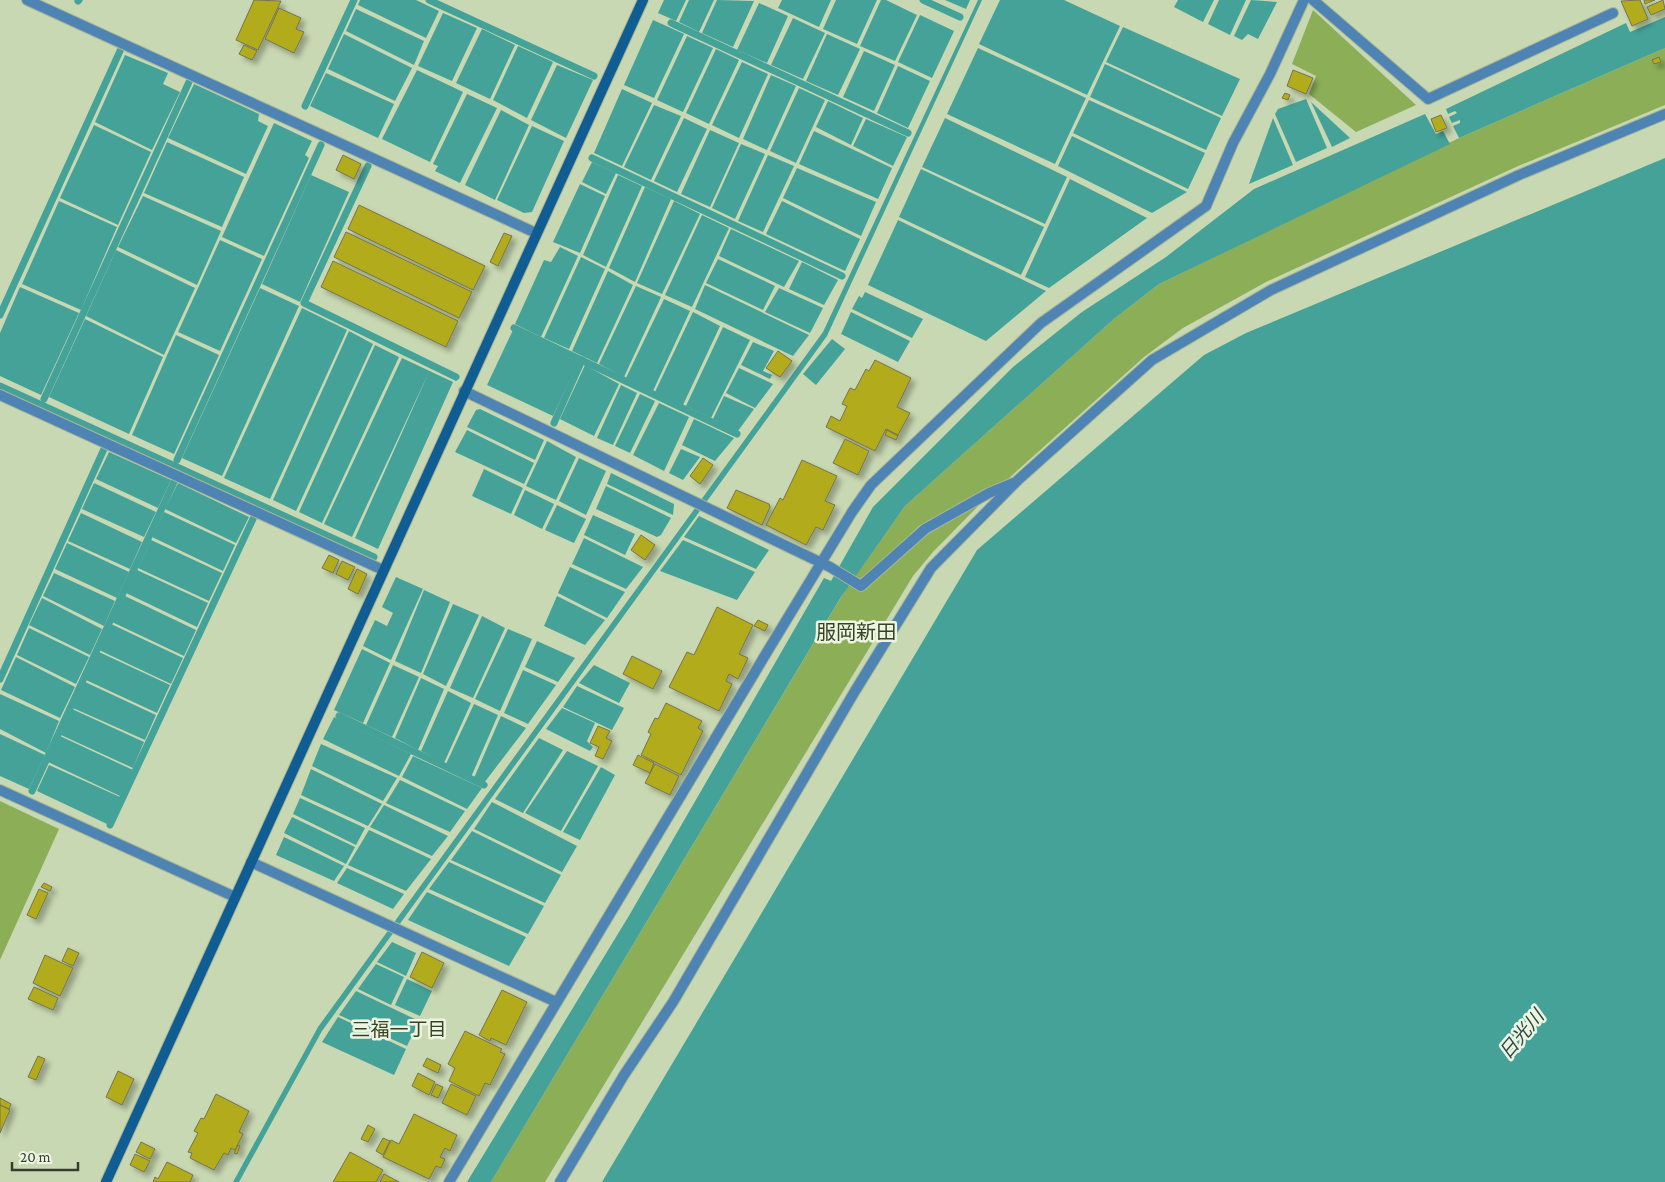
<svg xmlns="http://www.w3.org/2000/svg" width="1665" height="1182" viewBox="0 0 1665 1182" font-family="'Crimson Pro','Noto Sans JP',serif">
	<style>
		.green { fill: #8cae57 }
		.water { fill: #45a299 }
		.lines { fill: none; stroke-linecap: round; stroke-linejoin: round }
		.stream { stroke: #45a299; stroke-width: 7 }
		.building { fill: #b2ac1d; stroke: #74734e; filter: url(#shadow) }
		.street-casing { stroke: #a8b695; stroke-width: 12 }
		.secondary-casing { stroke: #a8b695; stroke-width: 12 }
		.street { stroke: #4e84b4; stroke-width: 10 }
		.secondary { stroke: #105d94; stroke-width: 10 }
		.labels { text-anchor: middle; stroke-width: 5; stroke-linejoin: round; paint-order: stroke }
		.neighbourhood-label { font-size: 19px; fill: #364323; stroke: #edf5e2 }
		.water-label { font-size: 19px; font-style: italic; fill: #294743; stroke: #edf5e2 }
		.quarter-label { font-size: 20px; fill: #364323; stroke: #edf5e2 }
	</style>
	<defs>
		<filter id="shadow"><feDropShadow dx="4.5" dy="4.5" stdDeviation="2.5" flood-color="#0004"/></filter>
	</defs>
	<rect width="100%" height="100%" fill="#c8d8b2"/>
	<g class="green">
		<polygon points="1313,10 1416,105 1356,132 1309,94 1316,76 1292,64"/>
		<polygon points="1665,48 1665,105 1516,167 1266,282 1183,328 1144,357 1008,479 919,526 863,580 854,578 905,506 1115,318 1159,284 1459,138"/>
		<polygon points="986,498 933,552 913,576 545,1182 491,1182 849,584 863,590 927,531"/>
		<polygon points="0,801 59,829 0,960"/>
	</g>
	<g class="water">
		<polygon points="360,0 416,0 439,11 426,38 358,5"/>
		<polygon points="664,0 686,0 676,21 658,13"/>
		<polygon points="689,0 714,0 699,32 679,22"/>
		<polygon points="717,0 754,1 733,47 702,33"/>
		<polygon points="782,0 831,0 819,27 778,8"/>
		<polygon points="836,0 877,0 857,44 823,29"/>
		<polygon points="881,0 886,0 917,15 895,61 860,46"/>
		<polygon points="945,0 970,0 966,9"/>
		<polygon points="978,0 982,0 827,336 322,1031 239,1182 233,1182 318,1027 823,332"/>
		<polygon points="1000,0 1064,0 1120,26 1087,95 979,44"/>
		<polygon points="1178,0 1214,0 1203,22 1174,7"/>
		<polygon points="1219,0 1246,0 1230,35 1208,24"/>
		<polygon points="1251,0 1277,2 1258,39 1248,34 1242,40 1234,36"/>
		<polygon points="759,3 788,16 767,63 737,50"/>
		<polygon points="356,9 424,41 414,65 346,31"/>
		<polygon points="443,13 477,28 452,81 418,66"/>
		<polygon points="920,15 954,31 932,78 898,62"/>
		<polygon points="1665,17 1665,48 1459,138 1453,126 1460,123 1460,120 1452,123 1449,117 1457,113 1455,111 1448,114 1446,109 1626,23 1630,32"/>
		<polygon points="793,18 825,33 803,79 771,65"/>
		<polygon points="653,20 684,34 654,98 624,85"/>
		<polygon points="1123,27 1240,79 1222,116 1106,62"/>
		<polygon points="482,29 515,45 490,99 456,83"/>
		<polygon points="344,34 412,68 395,101 328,69"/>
		<polygon points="827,34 860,49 838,95 806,81"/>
		<polygon points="687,36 713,48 683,112 657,100"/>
		<polygon points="518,46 553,62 527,118 493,100"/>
		<polygon points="978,48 1086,98 1055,164 947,114"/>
		<polygon points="716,49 739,60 709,124 686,113"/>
		<polygon points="864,51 895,65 874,111 843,97"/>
		<polygon points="125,55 168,73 163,84 180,92 152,150 95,122"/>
		<polygon points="742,62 768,74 739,138 712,125"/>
		<polygon points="1105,64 1221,118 1206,150 1090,97"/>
		<polygon points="557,65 593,80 566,138 531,120"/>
		<polygon points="898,66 930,81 908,128 877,113"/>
		<polygon points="417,70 463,92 430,162 382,139"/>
		<polygon points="326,73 394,104 378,138 310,106"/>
		<polygon points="771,75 796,86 767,150 743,139"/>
		<polygon points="194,84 259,114 258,121 268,126 246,174 168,138"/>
		<polygon points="799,88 825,100 796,163 770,151"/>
		<polygon points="622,89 652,103 622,166 594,153"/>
		<polygon points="467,94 497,108 460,183 435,171 438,166 433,164"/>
		<polygon points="1306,99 1327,148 1296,162 1275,114 1278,109"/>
		<polygon points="1089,100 1205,153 1188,189 1073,133"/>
		<polygon points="828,101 863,118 851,145 816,127"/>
		<polygon points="1311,102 1350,138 1332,147"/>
		<polygon points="654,105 681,116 651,180 624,167"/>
		<polygon points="501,110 529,125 495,200 465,185"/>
		<polygon points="1425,114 1436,134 1443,131 1450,144 1159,284 1115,318 905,506 841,597 491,1182 467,1182 630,914 824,578 831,581 873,507 1013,367 1082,312 1166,257 1254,189"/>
		<polygon points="684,118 707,129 677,192 654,181"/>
		<polygon points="945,118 1067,177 1045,224 922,167"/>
		<polygon points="1273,118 1293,165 1249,184"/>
		<polygon points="866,119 907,137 893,166 853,146"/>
		<polygon points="274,123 312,141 305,155 309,158 264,256 222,237"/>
		<polygon points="94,125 151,152 118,225 60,198"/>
		<polygon points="532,126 564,141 532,212 524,213 497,200"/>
		<polygon points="710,130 739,143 710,207 681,194"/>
		<polygon points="814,131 892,168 878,199 799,164"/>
		<polygon points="1072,136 1187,192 1152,213 1058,166"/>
		<polygon points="167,142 244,177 222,227 144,193"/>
		<polygon points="741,144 765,154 735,219 712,208"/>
		<polygon points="768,155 794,166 763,232 738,221"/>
		<polygon points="1665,158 1665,1182 602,1182 977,550 1204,355 1246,333"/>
		<polygon points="592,162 616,173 606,194 582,182"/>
		<polygon points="797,168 876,202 861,236 783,198"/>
		<polygon points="921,169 1044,227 1021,275 899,217"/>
		<polygon points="311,175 349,192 300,302 262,284"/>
		<polygon points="618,175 642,186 606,267 583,255"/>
		<polygon points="1070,179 1147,218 1049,288 1025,277"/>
		<polygon points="580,184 605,196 580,253 553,242"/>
		<polygon points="645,187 671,199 635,282 609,268"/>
		<polygon points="143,196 221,231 197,285 118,247"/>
		<polygon points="59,201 117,227 81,310 22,284"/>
		<polygon points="674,201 700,214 662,294 637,283"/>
		<polygon points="782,201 860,239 845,271 766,234"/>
		<polygon points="702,215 729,228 692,307 665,295"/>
		<polygon points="898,220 1046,291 986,341 868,285"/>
		<polygon points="731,229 799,261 784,287 719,256"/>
		<polygon points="220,240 262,259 220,351 178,332"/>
		<polygon points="560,247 578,256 541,337 515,324 544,260 551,262"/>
		<polygon points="116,250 195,288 164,355 86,316"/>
		<polygon points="581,257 605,269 569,349 544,338"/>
		<polygon points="718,259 775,286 763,310 706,283"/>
		<polygon points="802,262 838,280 824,305 789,289"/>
		<polygon points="608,271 633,285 597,363 572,351"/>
		<polygon points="705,285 809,335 793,356 695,309"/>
		<polygon points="636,286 661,297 624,377 599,364"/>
		<polygon points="20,287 79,313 41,395 0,376 0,333"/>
		<polygon points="260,288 299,306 222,476 182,458"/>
		<polygon points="779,288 823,308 810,333 765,312"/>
		<polygon points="865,292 923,319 912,338 852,309 859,296 862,298"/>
		<polygon points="664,299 690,311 653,391 626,378"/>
		<polygon points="302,308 347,330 270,499 224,478"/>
		<polygon points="693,312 720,326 683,405 655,392"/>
		<polygon points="851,312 910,341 898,362 841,334"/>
		<polygon points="85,319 163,357 129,434 49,397"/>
		<polygon points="723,327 750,340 711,418 686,406"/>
		<polygon points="513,330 578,362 553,416 487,385"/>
		<polygon points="349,331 373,344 296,511 273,500"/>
		<polygon points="176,335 219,355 174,454 132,435"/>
		<polygon points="832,339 845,349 816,385 803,374"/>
		<polygon points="753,342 774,351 763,371 772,375 770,379 741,365"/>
		<polygon points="375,345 399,357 322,523 299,512"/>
		<polygon points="402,358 453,382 378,549 355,538 429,372 352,537 324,524"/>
		<polygon points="585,365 619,384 594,436 560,419"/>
		<polygon points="739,368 773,384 755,408 726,393"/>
		<polygon points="621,385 637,393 613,445 597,438"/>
		<polygon points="640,394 655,401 630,453 615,446"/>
		<polygon points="724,396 754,409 738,431 713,419"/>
		<polygon points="659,403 689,417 664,471 633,455"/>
		<polygon points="480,409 544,440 535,460 467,427 476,410"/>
		<polygon points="694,419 734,438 715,461 682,445"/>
		<polygon points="467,430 534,463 524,484 455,452"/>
		<polygon points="547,441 576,457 556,500 526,486"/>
		<polygon points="681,449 700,457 683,480 669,473"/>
		<polygon points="109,452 171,480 158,508 96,479"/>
		<polygon points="579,458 606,471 586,515 559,501"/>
		<polygon points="484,469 523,488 511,514 472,496"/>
		<polygon points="611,473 674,504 673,515 607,484"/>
		<polygon points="94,483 156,512 144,537 82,509"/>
		<polygon points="178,483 249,517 236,543 165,509"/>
		<polygon points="606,486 671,518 661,535 657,537 596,509"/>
		<polygon points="525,490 554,504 542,529 514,515"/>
		<polygon points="557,505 586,519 574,543 545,530"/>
		<polygon points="164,512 235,545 223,571 152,537"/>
		<polygon points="81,513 142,542 130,569 68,541"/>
		<polygon points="593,515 635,534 625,555 584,535"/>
		<polygon points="699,516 769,550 756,569 684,537"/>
		<polygon points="584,538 643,567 626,589 572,564"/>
		<polygon points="151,540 222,573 209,601 138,568"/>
		<polygon points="683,540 755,572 737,600 660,571"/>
		<polygon points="67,543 129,572 117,598 55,569"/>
		<polygon points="570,567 625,592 607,618 558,593"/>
		<polygon points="137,570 208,603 197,627 126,593"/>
		<polygon points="54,573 115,601 104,626 43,596"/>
		<polygon points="396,577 423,589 391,660 363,646 375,620 387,626 393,613 382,607"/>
		<polygon points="424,590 450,602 421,673 395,661"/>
		<polygon points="125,596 196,630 184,656 112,622"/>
		<polygon points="557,596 605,620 585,645 544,626"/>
		<polygon points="42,598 102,629 90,655 29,625"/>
		<polygon points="453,604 479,615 446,686 423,674"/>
		<polygon points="482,616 505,628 473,698 450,688"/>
		<polygon points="111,624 183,658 171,684 99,650"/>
		<polygon points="29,628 89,657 76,684 17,655"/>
		<polygon points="508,629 532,639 500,711 475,699"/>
		<polygon points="537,641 575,658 558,682 525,667"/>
		<polygon points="362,649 390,663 363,723 334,710"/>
		<polygon points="99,652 170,685 157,713 86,680"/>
		<polygon points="16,657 75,687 60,718 1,690"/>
		<polygon points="393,665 419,677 392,737 366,725"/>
		<polygon points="594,665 630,683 619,703 579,683"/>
		<polygon points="523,670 556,685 528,724 504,713"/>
		<polygon points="421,678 444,689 418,750 395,738"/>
		<polygon points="85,682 156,715 145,740 73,708"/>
		<polygon points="577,686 624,708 612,730 563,707"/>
		<polygon points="448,691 471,703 444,763 421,751"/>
		<polygon points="0,694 59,721 46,753 0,729"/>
		<polygon points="474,704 498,715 471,777 446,764"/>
		<polygon points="562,708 595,723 587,741 593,747 590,751 546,729"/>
		<polygon points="72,709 144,742 133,768 61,735"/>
		<polygon points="501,716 526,728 484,783 474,778"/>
		<polygon points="334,717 411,754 399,776 323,739"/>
		<polygon points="0,734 45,755 29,789 0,776"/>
		<polygon points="60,736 133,770 120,796 48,762"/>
		<polygon points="539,738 563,750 523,813 495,799"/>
		<polygon points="321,744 397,778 383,801 312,766"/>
		<polygon points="567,751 598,766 561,831 525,813"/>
		<polygon points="413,756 482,788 467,809 402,777"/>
		<polygon points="49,765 120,797 107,824 37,791"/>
		<polygon points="601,767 615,775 580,840 563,832"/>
		<polygon points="311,769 382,804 368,826 301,795"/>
		<polygon points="400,780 465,811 450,832 386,803"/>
		<polygon points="300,798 365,828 356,845 293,814"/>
		<polygon points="492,802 577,846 562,872 474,829"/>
		<polygon points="384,805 448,836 432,856 370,827"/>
		<polygon points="292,817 355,847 346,864 284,833"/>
		<polygon points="369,830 431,859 406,891 348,865"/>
		<polygon points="472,831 561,875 545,903 451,860"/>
		<polygon points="284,837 344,866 334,881 276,855"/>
		<polygon points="449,862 544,906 528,934 429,889"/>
		<polygon points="347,868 404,894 393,909 337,883"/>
		<polygon points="427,892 526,937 509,966 408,920"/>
		<polygon points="392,942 416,953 406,976 377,962"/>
		<polygon points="376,964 404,977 391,1005 358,989"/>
		<polygon points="407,979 432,991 420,1016 395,1005"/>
		<polygon points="356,991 419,1021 407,1046 339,1015"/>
		<polygon points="338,1017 406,1049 394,1075 322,1042"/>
	</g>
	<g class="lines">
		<g class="stream">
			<polyline points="429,0 594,76"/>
			<polyline points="923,0 960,17"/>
			<polyline points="78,1 79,0"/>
			<polyline points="671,23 908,133"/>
			<polyline points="305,106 354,0"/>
			<polyline points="592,158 842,276"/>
			<polyline points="368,166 304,303 456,377"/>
			<polyline points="0,315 120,51"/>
			<polyline points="514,328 737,434"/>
			<polyline points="0,386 374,557"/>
			<polyline points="44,399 189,82"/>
			<polyline points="554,423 582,360"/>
			<polyline points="177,460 321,145"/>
			<polyline points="0,679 104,449"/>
			<polyline points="339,716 484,785"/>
			<polyline points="32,791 174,482"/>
			<polyline points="110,825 253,519"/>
		</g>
	</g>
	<g class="building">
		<polygon points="254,0 281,1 258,50 236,40"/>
		<polygon points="1640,0 1648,19 1632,26 1621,1"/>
		<polygon points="1644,0 1655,0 1645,4"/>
		<polygon points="1663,0 1665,9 1651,15 1647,7"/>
		<polygon points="279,8 301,18 296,29 304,32 294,53 265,39"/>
		<polygon points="244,45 257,51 252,60 239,54"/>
		<polygon points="1659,57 1661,62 1654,64 1652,60"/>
		<polygon points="1293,70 1313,78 1306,94 1287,86"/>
		<polygon points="1285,93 1290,95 1288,100 1282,98"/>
		<polygon points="1441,115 1447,128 1436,132 1431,119"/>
		<polygon points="343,155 361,164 354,179 336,170"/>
		<polygon points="359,205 485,266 473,290 348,229"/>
		<polygon points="346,232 472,292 459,318 334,257"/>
		<polygon points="504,233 512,236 498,266 490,262"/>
		<polygon points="333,261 458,321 446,347 321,287"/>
		<polygon points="778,351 792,361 780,377 766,368"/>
		<polygon points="875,360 911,378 897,407 910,413 898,435 886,429 875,451 826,427 831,416 840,421 847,406 842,404 850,388 855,390 866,369 869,371"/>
		<polygon points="887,430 898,436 896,440 885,435"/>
		<polygon points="845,439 869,451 858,475 833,463"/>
		<polygon points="703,458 713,465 700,484 690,476"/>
		<polygon points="802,460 837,476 825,501 835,505 823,530 816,527 806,545 766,525 780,498 783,500"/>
		<polygon points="736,490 769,504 770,507 762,525 727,508"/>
		<polygon points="641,535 655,545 645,560 631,550"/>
		<polygon points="329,555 339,560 333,573 322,568"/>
		<polygon points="342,561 355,567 348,580 336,574"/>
		<polygon points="357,569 367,574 358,594 348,589"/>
		<polygon points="717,607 753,625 739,654 748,658 738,679 729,674 726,681 732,684 719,711 669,687 687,652 694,655"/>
		<polygon points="758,620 768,625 765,631 754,626"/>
		<polygon points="632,656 662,671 653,689 623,674"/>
		<polygon points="666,703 702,721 698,728 703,731 681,775 641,755 651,734 648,732 655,718 658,719"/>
		<polygon points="598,726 610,731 606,738 612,741 603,759 595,756 599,747 590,743"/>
		<polygon points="638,755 654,763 650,773 633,765"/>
		<polygon points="655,764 679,776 670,795 645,783"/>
		<polygon points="44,883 52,887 50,891 41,887"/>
		<polygon points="39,889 48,893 36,919 27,915"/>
		<polygon points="68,948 79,953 73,966 62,961"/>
		<polygon points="422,952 444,963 432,988 410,977"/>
		<polygon points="45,955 73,968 60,996 33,983"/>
		<polygon points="34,987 58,998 53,1010 28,999"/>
		<polygon points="502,990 527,1002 506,1045 491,1038 490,1041 479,1035"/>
		<polygon points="465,1031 502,1049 500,1052 505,1054 490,1085 485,1083 479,1096 449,1081 455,1068 448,1064"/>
		<polygon points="38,1056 45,1059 36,1080 28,1077"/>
		<polygon points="427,1058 441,1065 438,1073 423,1066"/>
		<polygon points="118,1071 134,1079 122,1105 106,1097"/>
		<polygon points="418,1073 435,1082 429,1095 412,1086"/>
		<polygon points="436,1084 443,1087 438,1098 431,1095"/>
		<polygon points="451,1084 476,1096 467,1115 442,1103"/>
		<polygon points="216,1094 249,1111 239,1132 243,1134 235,1150 231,1148 228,1155 224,1153 214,1170 190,1158 192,1153 188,1152 198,1133 194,1131 201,1118 204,1119"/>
		<polygon points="0,1098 11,1104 9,1109 0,1105"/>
		<polygon points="0,1105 10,1110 0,1133"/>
		<polygon points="414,1114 457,1135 450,1151 445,1148 440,1157 445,1159 441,1168 436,1166 429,1179 383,1157 391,1140 399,1144"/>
		<polygon points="368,1125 375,1129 368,1142 361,1139"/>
		<polygon points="383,1138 390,1141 383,1155 376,1151"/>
		<polygon points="141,1142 155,1149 150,1159 136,1152"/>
		<polygon points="238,1145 240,1146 237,1154 234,1153"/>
		<polygon points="350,1152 383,1170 376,1182 333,1182"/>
		<polygon points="135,1154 150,1161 144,1172 130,1165"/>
		<polygon points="167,1162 193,1175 190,1182 153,1182 155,1177 158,1179"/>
		<polygon points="384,1174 399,1182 380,1182"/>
	</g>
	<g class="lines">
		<g class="street-casing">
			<g id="street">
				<polyline points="27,0 536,233"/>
				<polyline points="1313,0 1428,99 1613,13"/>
				<polyline points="464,391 830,567 861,586 925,529 989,493 1013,483"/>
				<polyline points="0,395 383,570"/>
				<polyline points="0,790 235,897"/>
				<polyline points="251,862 556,1002"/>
				<polyline points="449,1182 767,652 852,512 871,485 1041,323 1206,206 1233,143 1270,74 1304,0"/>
				<polyline points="560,1182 624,1075 673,1002 855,691 931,568 1018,480 1152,360 1271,290 1519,175 1665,114"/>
			</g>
		</g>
		<g class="secondary-casing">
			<polyline id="secondary" points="106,1182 643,0"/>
		</g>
		<use href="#street" class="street"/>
		<use href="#secondary" class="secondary"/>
	</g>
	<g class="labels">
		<g class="neighbourhood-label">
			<text x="399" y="1036">三福一丁目</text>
		</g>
		<g class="water-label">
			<text transform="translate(1521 1034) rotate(-50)" y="7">日光川</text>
		</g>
		<g class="quarter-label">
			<text x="856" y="639">服岡新田</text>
		</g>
	</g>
	<path d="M12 1162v8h66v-8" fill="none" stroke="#373e2f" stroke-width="2.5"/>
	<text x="20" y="1162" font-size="15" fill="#373e2f" stroke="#edf5e2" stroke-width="4" paint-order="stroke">20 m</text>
</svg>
